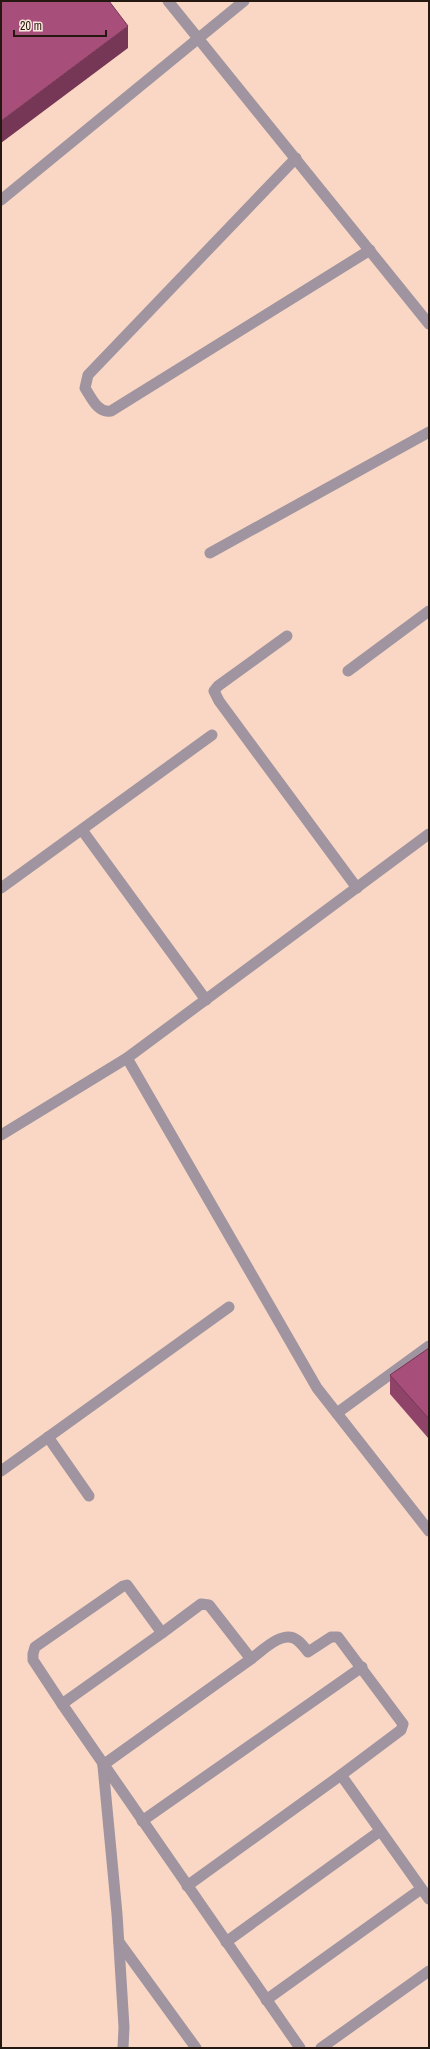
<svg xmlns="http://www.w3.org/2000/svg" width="430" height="2049" viewBox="0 0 430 2049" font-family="'Archivo Narrow',sans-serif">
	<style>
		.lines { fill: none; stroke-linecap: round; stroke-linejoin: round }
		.minor { stroke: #9f949f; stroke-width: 11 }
		.tertiary { stroke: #9f949f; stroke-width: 11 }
		.wall { fill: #904369 }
		.shaded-wall { fill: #753755 }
		.building { fill: #a74e7a; stroke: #753755 }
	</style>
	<rect width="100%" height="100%" fill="#f9d7c4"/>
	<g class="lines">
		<g class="minor">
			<path d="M296,158L88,375L85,388C91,397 98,414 111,411L370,250"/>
			<polyline points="210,553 429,432"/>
			<polyline points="287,636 218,686 214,691 219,701 357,888"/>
			<polyline points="348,671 429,611"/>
			<polyline points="82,830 206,1000"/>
			<polyline points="1,888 212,735"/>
			<polyline points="127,1058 317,1388 429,1531"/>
			<polyline points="1,1135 127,1058 429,834"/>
			<polyline points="337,1413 429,1346"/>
			<polyline points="48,1437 89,1496"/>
			<polyline points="1,1471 229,1307"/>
			<polyline points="62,1704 162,1633"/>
			<polyline points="103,1765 251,1659"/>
			<polyline points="103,1766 117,1914 124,2027 123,2048"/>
			<polyline points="142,1821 362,1667"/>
			<polyline points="187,1886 341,1775"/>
			<polyline points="119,1942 196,2048"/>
			<polyline points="226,1942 380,1831"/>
			<polyline points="266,2000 421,1889"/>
			<path d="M300,2048L62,1704L33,1660V1654L35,1647L123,1586L127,1585L162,1633L201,1604L209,1605L251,1659C262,1651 283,1629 297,1640C301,1643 305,1648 308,1652L331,1637H338L403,1724L401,1730L341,1775L429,1899"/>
			<polyline points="321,2048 429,1971"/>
		</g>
		<g class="tertiary">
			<polyline points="168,1 429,324"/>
			<polyline points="1,200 244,1"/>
		</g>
	</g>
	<polygon class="wall" points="429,1348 429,1439 390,1394 390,1375"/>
	<polygon class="shaded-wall" points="128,26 128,48 1,143 1,121"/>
	<g class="building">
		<polygon points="1,1 109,1 128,26 1,121"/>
		<polygon points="429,1348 429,1419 390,1375"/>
	</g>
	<rect width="430" height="2049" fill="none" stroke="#241811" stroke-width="4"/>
	<path d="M14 30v6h92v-6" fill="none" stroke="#241811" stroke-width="2"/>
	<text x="20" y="30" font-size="12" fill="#241811" stroke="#fce7dc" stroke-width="3" paint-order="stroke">20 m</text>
</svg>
